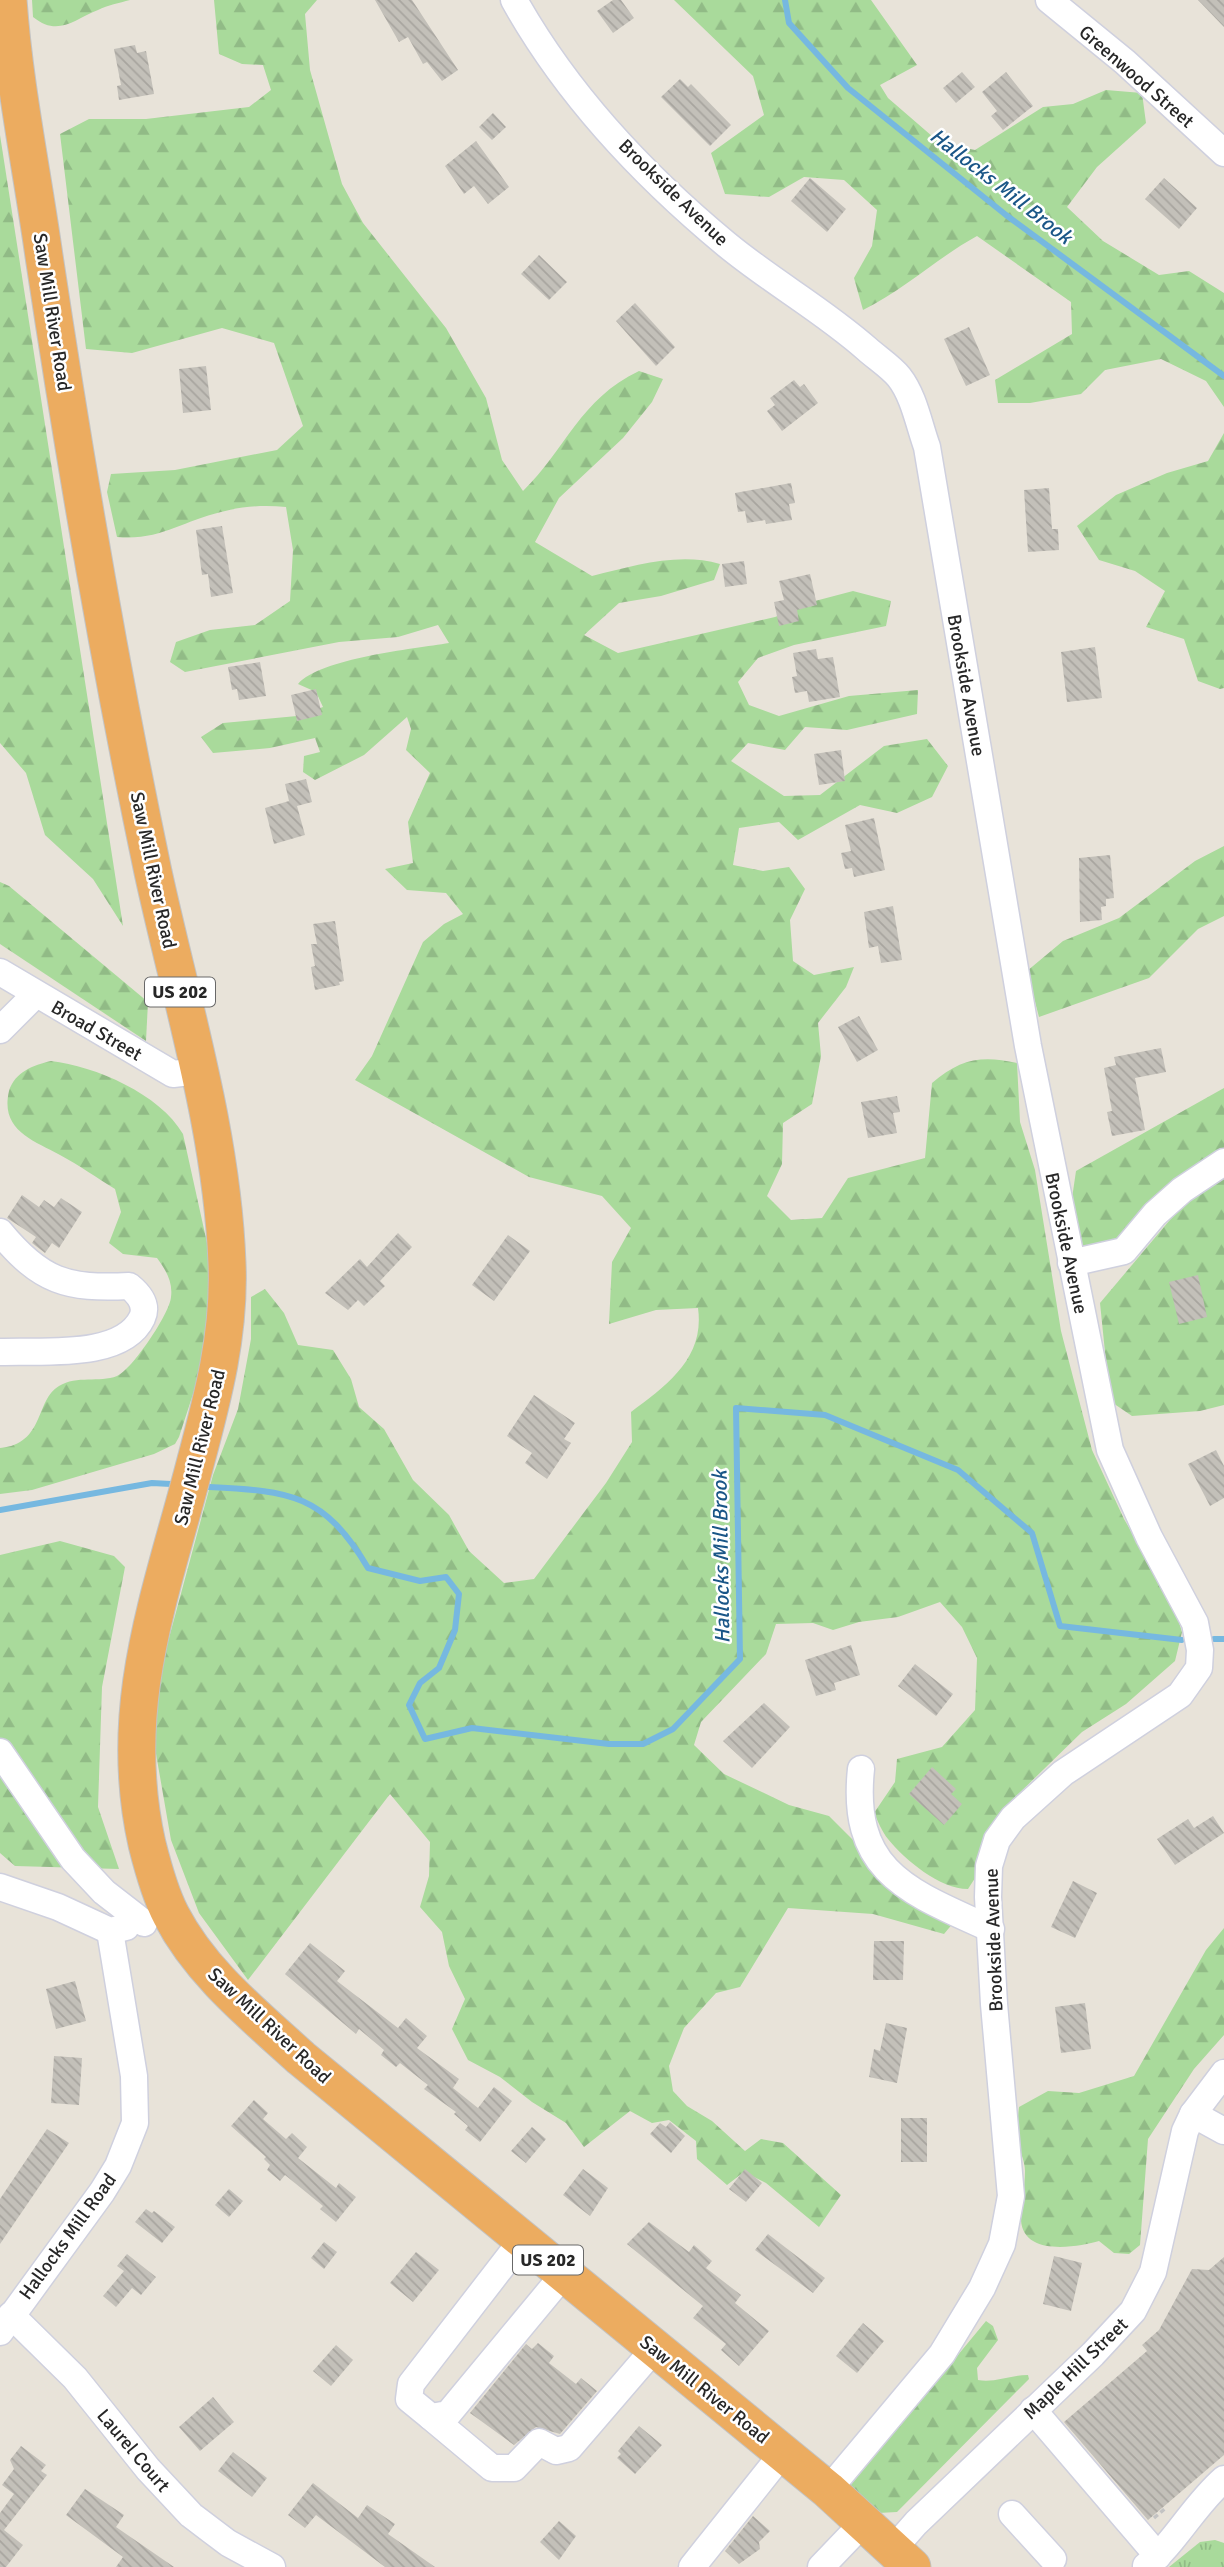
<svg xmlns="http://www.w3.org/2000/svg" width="1224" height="2567" viewBox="0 0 1224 2567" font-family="Signika,sans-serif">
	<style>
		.grass { fill: url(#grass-tufts) }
		.forest { fill: url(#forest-firs) }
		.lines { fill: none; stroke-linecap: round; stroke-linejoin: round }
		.stream { stroke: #76b8e0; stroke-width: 6 }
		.building { fill: url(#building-back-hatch) }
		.minor-casing { stroke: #cfd0de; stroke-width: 29 }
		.highway-casing { stroke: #c3c3c3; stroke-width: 39 }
		.path { stroke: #c3c3c3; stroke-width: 3.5; stroke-dasharray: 5 3.5; stroke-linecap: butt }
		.minor { stroke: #fff; stroke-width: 26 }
		.highway { stroke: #ecac60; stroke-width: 37 }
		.labels { text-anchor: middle; stroke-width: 5; stroke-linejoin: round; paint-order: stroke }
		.shield { fill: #fff; stroke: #686868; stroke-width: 2 }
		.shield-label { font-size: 18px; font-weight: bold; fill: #272727 }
		.street-label { font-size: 19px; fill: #272727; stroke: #fff }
		.water-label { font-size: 21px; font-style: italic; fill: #1a5687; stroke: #fff }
	</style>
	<defs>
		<pattern id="grass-tufts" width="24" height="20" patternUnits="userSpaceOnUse" patternTransform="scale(1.75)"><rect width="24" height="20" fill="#a9da9b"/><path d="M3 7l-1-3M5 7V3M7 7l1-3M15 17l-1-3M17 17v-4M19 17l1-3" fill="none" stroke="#91bb86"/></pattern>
		<pattern id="forest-firs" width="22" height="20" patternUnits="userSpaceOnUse" patternTransform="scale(1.75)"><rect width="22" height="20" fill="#a9da9b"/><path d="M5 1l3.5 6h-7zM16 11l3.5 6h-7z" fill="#91bb86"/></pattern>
		<pattern id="building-back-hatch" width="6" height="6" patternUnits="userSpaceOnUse" patternTransform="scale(1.75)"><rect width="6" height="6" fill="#c3c0b9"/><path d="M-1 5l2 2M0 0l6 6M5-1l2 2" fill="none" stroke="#a8a59f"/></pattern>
	</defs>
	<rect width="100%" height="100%" fill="#e8e3d9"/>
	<polygon class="grass" points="1215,2540 1224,2543 1224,2567 1169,2567 1200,2542"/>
	<g class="forest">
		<path d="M32,0H130C119,3 108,5 98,10C73,20 58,37 33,17Z"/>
		<path d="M214,0H317L305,14L310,70L342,184L363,223L446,328L486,398L502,460L523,491C566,449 580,399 639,371L663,379L652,402L623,438L559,498L535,542L592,576C634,566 678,552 720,564L714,580L661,596L619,603L584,635L618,653L775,617L815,601L853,591L891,601L886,626L794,645L758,658L738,682L749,705L779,716L849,696L918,690L917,714L847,730L805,727L785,750L748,743L731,761L784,796L820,795L884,746L927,739L948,766L932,797L897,813L860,805L798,840L779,822L739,828L733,865L763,871L789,867L805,889L790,920L793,961L814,975L854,967L846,987L818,1023L821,1056L812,1104L783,1123L782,1164L767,1196L791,1220L822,1218L848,1178L925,1158L932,1083C960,1059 981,1055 1017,1063L1020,1122L1035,1170L1061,1331L1092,1450L1124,1519L1173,1603L1182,1632L1175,1661L1126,1704L1082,1732L1005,1807L981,1850L977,1875L968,1889C940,1889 905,1860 888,1839C882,1832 878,1821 874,1813L895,1782L897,1759L942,1747L975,1710L977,1658L962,1627L940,1602L898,1617L859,1622L833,1630L813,1623L776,1624L766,1654L701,1722L694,1745L724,1774L789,1805L829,1816L858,1845L954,1922L944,1934L873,1914L788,1908L740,1987L716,1993L684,2028L669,2066L673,2091L687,2106L712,2121L745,2151L761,2139L783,2143L841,2195L819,2227L766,2183L744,2172L727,2185L697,2159L696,2141L669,2120L652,2123L630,2111L584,2147L566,2123L532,2102L500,2077L468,2060L452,2029L465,1999L449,1966L442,1932L420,1907L429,1876L430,1842L390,1794L248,1980L199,1913L171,1840L155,1748L159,1675L213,1475L238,1409L251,1339V1297L265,1289L284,1313L298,1345L333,1350L351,1379L359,1407L384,1429L413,1480L449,1515L469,1551L504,1583L534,1579L606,1483L632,1442L631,1412C667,1385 705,1358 698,1308L656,1310L609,1324L612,1262L631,1228L602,1196L529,1177L355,1080L372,1056L423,942L444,924L463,914L446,893L407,890L385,869L413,863L408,822L430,773L406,750L411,729L407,717L364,755L315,780L303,772L304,756L320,752L315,738L270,748L213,753L201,737L223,723L297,716L323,707L316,692L298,684C321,658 413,649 449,643L438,625L398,637L339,642L185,672L170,662L176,642L210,630L255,625L290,601L293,550L286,507C264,505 243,506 221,512C182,521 160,541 117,537L107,492L111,474L175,470L277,450L303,426L274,343L222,328L132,353L86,349L60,134L89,119H146L249,107L271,90L263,65L242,64L219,54Z"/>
		<path d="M674,0H871L917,65L880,85L888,98L940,143L975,150L1043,107L1073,104L1106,90L1142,93L1146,123L1097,167L1067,207L1103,241L1159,275L1189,271L1224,293V407L1206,381L1161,359L1105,370L1081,394L1030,403H998L995,380L1072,334L1071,302L977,236C937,258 904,290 863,310L854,278L872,246L877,210L844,180L804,177L769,197L725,194L711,153L764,115L753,76Z"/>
		<polygon points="0,135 123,926 93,879 45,835 26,773 0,743"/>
		<polygon points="1224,433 1224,688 1220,689 1198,681 1184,639 1146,627 1165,591 1135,571 1099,560 1077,526 1116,495 1167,473 1208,461"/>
		<polygon points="1224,846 1224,916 1198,929 1149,978 1039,1017 1027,971 1063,941 1119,918 1195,861"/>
		<polygon points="0,882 9,886 148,1002 146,1041 0,944"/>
		<path d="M51,1061C95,1066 160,1094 183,1134L211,1261L209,1345L179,1437L175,1444L154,1454L32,1490L0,1494V1448C45,1444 35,1400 59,1386C77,1375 99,1383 117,1376C132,1370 170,1313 171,1297C173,1282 166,1270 157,1258L123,1254L109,1243L121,1212L115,1189C97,1178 79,1165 60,1155C32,1140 0,1130 9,1091C15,1072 33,1065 51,1061Z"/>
		<polygon points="1224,1088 1224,1156 1121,1243 1077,1256 1070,1212 1076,1171"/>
		<polygon points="1224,1177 1224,1405 1200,1411 1132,1416 1110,1401 1100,1303 1190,1196"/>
		<polygon points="60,1541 114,1556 125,1567 102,1687 98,1807 119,1869 15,1866 0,1853 0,1555"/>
		<path d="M1224,1928V2035L1194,2069L1148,2139L1140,2245L1129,2254L1114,2253L1099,2241C1078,2247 1023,2257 1021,2220C1021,2204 1025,2187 1025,2171C1025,2160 1019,2150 1017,2140C1016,2129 1018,2117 1019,2107L1048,2091L1079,2093L1134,2076L1206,1950Z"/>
		<path d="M986,2321L993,2326L998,2340L977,2368L978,2380C995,2383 1010,2375 1028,2375L1029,2379L897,2512L878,2513L849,2487Z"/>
	</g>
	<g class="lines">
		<g class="stream">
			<polyline points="785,0 789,23 848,88 1006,215 1224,376"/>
			<path d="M209,1487C291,1491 324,1494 368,1568L420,1581L446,1577L459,1594L455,1630L439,1668L420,1683L409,1705L425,1739L472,1728L609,1744H643L673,1729L740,1659L736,1408L825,1415L958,1470L1032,1533L1060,1626L1182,1640"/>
			<polyline points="0,1510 152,1483 171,1484"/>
			<polyline points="1214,1639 1224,1639"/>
		</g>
	</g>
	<g class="building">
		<polygon points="375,0 412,0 458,70 442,81 427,62 423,64 408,37 399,42"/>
		<polygon points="613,0 621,0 634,18 613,33 597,11"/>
		<polygon points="1198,0 1224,0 1224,27"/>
		<polygon points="135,45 137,53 146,51 154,94 119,100 117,86 121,85 114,49"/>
		<polygon points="962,72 975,87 956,103 943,88"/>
		<polygon points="1006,72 1033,106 1003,130 991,116 997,111 982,92"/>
		<polygon points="680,79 688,87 691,84 731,125 710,146 661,97"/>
		<polygon points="493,113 506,127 492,140 479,127"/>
		<polygon points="476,141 509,187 488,204 474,186 464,194 445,166"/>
		<polygon points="810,178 846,209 827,232 791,201"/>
		<polygon points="1164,178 1197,208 1179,229 1145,199"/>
		<polygon points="539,255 567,282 549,300 521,274"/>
		<polygon points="635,303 675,347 656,366 616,321"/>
		<polygon points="969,327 990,375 966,386 944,339"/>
		<polygon points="206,366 211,410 183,413 179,369"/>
		<polygon points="794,380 800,387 804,384 818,403 782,431 767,411 775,405 770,398"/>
		<polygon points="791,483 795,503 789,504 792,520 766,524 765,520 747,523 745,511 738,512 735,493"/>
		<polygon points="1049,488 1052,529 1058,529 1059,550 1028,552 1024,490"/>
		<polygon points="222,526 233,593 211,597 208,574 202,575 196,530"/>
		<polygon points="744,561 747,584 725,587 722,564"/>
		<polygon points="810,574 817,605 797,610 799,621 779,626 774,602 784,600 779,581"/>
		<polygon points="1095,647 1102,698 1067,702 1061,652"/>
		<polygon points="816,649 818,659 833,657 840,697 809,702 807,691 795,693 792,677 797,676 793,653"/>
		<polygon points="260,662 266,696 239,700 237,689 232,690 228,667"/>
		<polygon points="316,689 322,715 297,721 291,695"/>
		<polygon points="841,750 845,781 819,785 814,754"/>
		<polygon points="306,779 312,802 297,806 305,835 274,844 265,808 289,801 285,784"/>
		<polygon points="874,818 885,870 854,877 852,868 845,869 841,853 851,851 845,825"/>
		<polygon points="1110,855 1114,898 1106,899 1106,906 1101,907 1102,920 1080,922 1079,858"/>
		<polygon points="893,906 902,960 881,963 878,946 869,948 864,912"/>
		<polygon points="335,921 344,981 339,982 340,985 315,990 311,967 315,966 311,944 317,944 313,924"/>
		<polygon points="859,1016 878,1050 857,1062 838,1027"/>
		<polygon points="1161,1048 1166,1072 1135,1078 1145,1130 1112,1136 1107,1112 1112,1111 1104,1068 1116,1065 1114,1057"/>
		<polygon points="897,1096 900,1112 893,1113 897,1133 868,1138 861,1102"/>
		<polygon points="22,1195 39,1207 44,1200 54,1207 61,1198 82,1212 59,1248 52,1243 45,1253 32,1243 36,1237 7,1218"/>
		<polygon points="398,1233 412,1247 380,1281 385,1286 364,1306 358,1300 348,1310 325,1293 360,1259 367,1267"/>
		<polygon points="508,1235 530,1251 494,1301 472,1285"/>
		<polygon points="1198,1275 1207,1317 1179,1324 1169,1282"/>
		<polygon points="534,1395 575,1423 564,1439 571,1443 547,1479 525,1463 532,1453 507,1436"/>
		<polygon points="1216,1450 1224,1466 1224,1498 1210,1506 1188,1464"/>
		<polygon points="851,1645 860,1675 834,1683 836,1690 816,1696 805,1660"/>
		<polygon points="915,1664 953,1694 936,1716 898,1686"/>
		<polygon points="764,1703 790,1727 752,1768 723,1741"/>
		<polygon points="932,1767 956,1789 951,1794 962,1804 944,1825 909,1794"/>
		<polygon points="1213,1816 1224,1833 1175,1865 1157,1839 1188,1819 1194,1828"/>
		<polygon points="1073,1881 1097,1893 1075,1938 1051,1927"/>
		<polygon points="874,1941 904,1941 903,1980 873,1980"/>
		<polygon points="310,1943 345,1971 337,1981 398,2028 406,2018 427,2036 417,2048 459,2079 453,2088 478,2108 494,2087 512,2101 480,2142 465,2130 468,2126 454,2114 456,2112 424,2089 428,2085 400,2063 396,2067 381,2055 384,2050 359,2029 356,2034 285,1974"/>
		<polygon points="75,1981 86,2021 56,2029 46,1989"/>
		<polygon points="1085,2003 1091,2049 1061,2053 1055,2007"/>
		<polygon points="886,2023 907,2028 897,2083 869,2077 874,2049 880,2051"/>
		<polygon points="54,2056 82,2058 79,2105 51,2103"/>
		<polygon points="254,2100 268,2113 263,2119 286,2139 292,2133 307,2147 298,2158 336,2188 339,2183 356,2197 336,2222 320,2209 323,2206 285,2175 280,2181 267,2170 270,2165 264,2159 266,2157 231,2126"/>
		<rect x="901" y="2118" width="26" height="44"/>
		<polygon points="670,2122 685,2136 671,2153 650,2134 660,2123 666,2127"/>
		<polygon points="532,2127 546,2139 526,2163 511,2151"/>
		<polygon points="47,2129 69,2143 0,2244 0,2199"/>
		<polygon points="583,2169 608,2188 590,2216 563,2195"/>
		<polygon points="745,2169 762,2183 746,2202 729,2189"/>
		<polygon points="229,2189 243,2201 229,2217 215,2205"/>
		<polygon points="146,2209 152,2213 154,2211 175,2227 162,2243 135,2222"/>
		<polygon points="649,2222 689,2252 694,2245 712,2261 706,2268 741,2295 735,2303 769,2331 739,2366 721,2350 726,2344 693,2318 703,2306 627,2244"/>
		<polygon points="768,2234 825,2278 813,2293 755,2250"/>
		<polygon points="324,2242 337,2252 324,2269 311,2258"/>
		<polygon points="416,2252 439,2270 413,2302 390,2283"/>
		<polygon points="127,2254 156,2277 141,2295 132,2288 116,2307 103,2296 124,2271 117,2266"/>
		<polygon points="1054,2256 1082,2263 1071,2311 1043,2304"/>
		<polygon points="1224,2257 1224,2455 1148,2520 1064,2422 1147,2351 1142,2345 1159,2330 1192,2269 1209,2270"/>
		<polygon points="863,2323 884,2341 857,2373 836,2356"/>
		<polygon points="538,2343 554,2356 549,2363 576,2384 581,2378 597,2391 560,2434 536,2427 514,2445 470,2413 526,2344 532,2349"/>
		<polygon points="336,2345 353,2360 331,2386 313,2371"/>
		<polygon points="213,2397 234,2422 200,2451 179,2427"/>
		<polygon points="639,2426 662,2445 635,2474 617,2458 621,2454 618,2451"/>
		<polygon points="21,2446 46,2465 41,2471 47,2475 4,2530 23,2545 6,2567 0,2567 0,2513 14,2494 2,2485 14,2469 10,2460"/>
		<polygon points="233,2452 267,2478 252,2497 218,2471"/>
		<polygon points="313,2483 358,2518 367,2505 395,2524 388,2534 435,2567 385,2567 316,2515 305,2528 288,2515"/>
		<polygon points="85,2489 124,2515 116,2527 174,2567 116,2567 123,2557 66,2515"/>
		<polygon points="753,2516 770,2531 759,2542 760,2549 739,2564 725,2551"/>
		<polygon points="559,2521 576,2536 559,2560 540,2542"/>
	</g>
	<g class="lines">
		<g class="minor-casing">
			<g id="minor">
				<path d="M514,0C566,93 644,176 726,244C772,282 823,310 867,349C877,358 891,367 899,377C914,396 919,425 927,447L1028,1046L1110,1450L1149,1537L1195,1623L1200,1650L1199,1668L1180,1695L1063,1773L1013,1818L997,1840L989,1866L988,1897L994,2004L1011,2196L1002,2244L982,2288L942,2354L828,2490"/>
				<polyline points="1049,0 1125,62 1224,153"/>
				<polyline points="0,972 173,1074 198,1071"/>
				<polyline points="0,1030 36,994"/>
				<path d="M0,1232C41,1282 67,1289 129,1286C139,1294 148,1305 142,1318C122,1360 40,1350 0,1352"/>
				<polyline points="1071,1263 1124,1251 1155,1214 1182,1190 1224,1162"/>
				<polyline points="0,1752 73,1859 104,1892 144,1923"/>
				<path d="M861,1769C850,1873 910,1892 991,1929"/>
				<polyline points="0,1887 58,1907 110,1931 126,1927"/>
				<polyline points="1193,2114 1224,2131"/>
				<polyline points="523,2239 411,2384 409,2399 431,2417 448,2414 564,2274"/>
				<polyline points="11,2315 75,2378 148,2469 191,2515 228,2543 272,2567"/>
				<polyline points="0,2332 102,2192 118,2166 135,2123 134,2076 110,1931"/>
				<polyline points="1033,2410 1158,2556"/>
				<polyline points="431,2417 492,2468 514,2468 539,2442 556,2451 569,2448 655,2348"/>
				<polyline points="1012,2514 1053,2559"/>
				<polyline points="894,2548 916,2523 1093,2354 1133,2311 1153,2272 1185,2131 1193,2114 1224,2073"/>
				<path d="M1146,2566C1176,2542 1193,2506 1224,2479"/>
				<polyline points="692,2567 783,2453"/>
				<polyline points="821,2567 865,2521"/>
			</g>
		</g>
		<g class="highway-casing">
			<path id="highway" d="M8,0C14,85 32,171 44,256C75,462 110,668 153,872C181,1001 222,1130 227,1263C230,1333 213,1397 195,1464C161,1595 116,1707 147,1844C153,1868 160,1894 171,1915C201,1973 254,2015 301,2058L828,2490L912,2567"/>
		</g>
		<polyline class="path" points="1154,2518 1167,2507"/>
		<use href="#minor" class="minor"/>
		<use href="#highway" class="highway"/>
	</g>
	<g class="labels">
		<g class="shield">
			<rect x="145" y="977.5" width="70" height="29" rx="5"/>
			<rect x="513" y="2245.5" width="70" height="29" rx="5"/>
		</g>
		<g class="shield-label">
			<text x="180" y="998">US 202</text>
			<text x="548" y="2266">US 202</text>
		</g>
		<g class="street-label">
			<text transform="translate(1137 76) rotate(41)" y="7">Greenwood Street</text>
			<text transform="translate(674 192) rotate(44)" y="7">Brookside Avenue</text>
			<text transform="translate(53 312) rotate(81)" y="7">Saw Mill River Road</text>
			<text transform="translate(967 685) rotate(80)" y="7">Brookside Avenue</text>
			<text transform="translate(154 870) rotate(78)" y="7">Saw Mill River Road</text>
			<text transform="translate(97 1030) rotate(30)" y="7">Broad Street</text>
			<text transform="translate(1067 1243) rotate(78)" y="7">Brookside Avenue</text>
			<text transform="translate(199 1447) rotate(-76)" y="7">Saw Mill River Road</text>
			<text transform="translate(993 1940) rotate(-92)" y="7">Brookside Avenue</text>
			<text transform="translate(270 2025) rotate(43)" y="7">Saw Mill River Road</text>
			<text transform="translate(67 2236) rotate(-54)" y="7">Hallocks Mill Road</text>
			<text transform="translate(1075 2368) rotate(-44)" y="7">Maple Hill Street</text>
			<text transform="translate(705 2389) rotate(39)" y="7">Saw Mill River Road</text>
			<text transform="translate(134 2450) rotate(50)" y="7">Laurel Court</text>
		</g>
		<g class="water-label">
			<text transform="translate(1001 186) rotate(38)" y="7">Hallocks Mill Brook</text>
			<text transform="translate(721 1557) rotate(-91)" y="7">Hallocks Mill Brook</text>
		</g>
	</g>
</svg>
